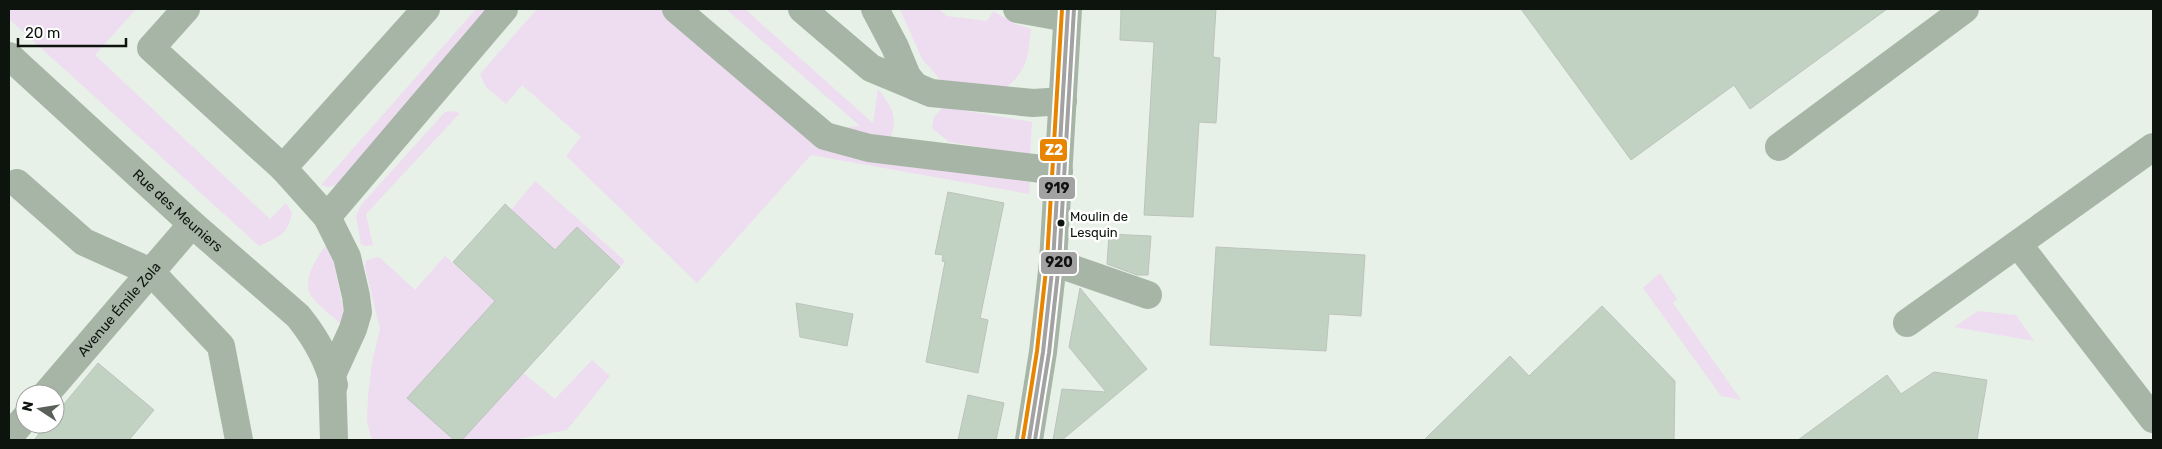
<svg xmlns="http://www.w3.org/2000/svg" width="2162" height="449" viewBox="0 0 2162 449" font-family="Rubik,sans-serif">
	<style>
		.green { fill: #eedcf0 }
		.building { fill: #c2d2c2; stroke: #bcc3bc }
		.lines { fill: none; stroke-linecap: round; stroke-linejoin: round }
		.minor { stroke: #a7b5a6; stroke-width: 28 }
		.bus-1-casing { stroke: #fff; stroke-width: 8 }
		.bus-2-casing { stroke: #fff; stroke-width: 8 }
		.bus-3-casing { stroke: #fff; stroke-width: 8 }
		.bus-1 { stroke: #a1a2a1; stroke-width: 4 }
		.bus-2 { stroke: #a1a2a1; stroke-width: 4 }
		.bus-3 { stroke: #e78501; stroke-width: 4 }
		.bus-dot { fill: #0d130d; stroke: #fff; stroke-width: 2 }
		.labels { text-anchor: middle; stroke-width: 5; stroke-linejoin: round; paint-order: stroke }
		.bus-label { font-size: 13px; fill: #0d130d; stroke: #fff; text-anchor: start }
		.street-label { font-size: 14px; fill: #0d130d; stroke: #fff }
		.line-badge { stroke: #fff; stroke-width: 2 }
		.badge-label { font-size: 14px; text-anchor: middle; font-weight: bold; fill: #fff }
		.pale-badge-label { font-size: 14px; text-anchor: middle; font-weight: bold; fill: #111 }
	</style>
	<rect width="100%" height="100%" fill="#e8f1e7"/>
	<g class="green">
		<path d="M9,9H136L95,55L270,219L286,203L292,213C287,236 279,236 259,246L9,19Z"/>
		<polygon points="476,9 494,9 336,185 328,187 321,185"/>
		<polygon points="537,9 661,9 814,142 837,151 1030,182 1029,194 811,155 697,283 566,156 581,137 522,85 506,104 486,87 480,74"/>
		<path d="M726,9H745L873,123L878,89C890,105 899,116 891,136L883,138L835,128L860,126Z"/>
		<path d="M900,9H939L947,16L987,21L993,11L1015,24L1031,29C1028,57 1028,69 1006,88L947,87L922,59Z"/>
		<polygon points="943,107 1032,122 1030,155 949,142 932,128 934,117"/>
		<polygon points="453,111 460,113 366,214 373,245 366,246 361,244 356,216 361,205 445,112"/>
		<polygon points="535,181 625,261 620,267 577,228 554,252 548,243 511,210"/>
		<path d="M327,244L331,250L344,312L341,324C331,315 320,307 312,297C300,282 318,255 327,244Z"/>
		<polygon points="445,256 495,301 425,414 454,440 372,440 367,422 368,396 372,363 380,329 365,267 366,260 379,257 415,290"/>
		<polygon points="1660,273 1677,299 1673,303 1741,400 1721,396 1643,288"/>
		<polygon points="1978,311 2016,315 2034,341 1954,327"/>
		<polygon points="592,360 610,376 567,430 513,440 462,440 523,373 555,399"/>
	</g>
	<g class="building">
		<polygon points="1121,9 1216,9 1213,57 1220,58 1216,123 1199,122 1193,217 1144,215 1154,42 1120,40"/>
		<polygon points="1521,9 1887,9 1750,109 1734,85 1631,160"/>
		<polygon points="948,192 1004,203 980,318 988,320 978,373 926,362 945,262 942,261 943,255 935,254"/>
		<polygon points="505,204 555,250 577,227 620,267 462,440 454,440 407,398 495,301 453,262"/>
		<polygon points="1109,234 1151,236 1148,275 1137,275 1107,264"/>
		<polygon points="1216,247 1365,255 1361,316 1329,314 1326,351 1210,345"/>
		<polygon points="1080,288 1147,369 1062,440 1053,440 1062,389 1106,392 1069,347"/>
		<polygon points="796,303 853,314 847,346 800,337"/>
		<polygon points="1602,306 1675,381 1674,440 1424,440 1510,356 1529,376"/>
		<polygon points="98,363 154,410 129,440 34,440 47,424 55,424 55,415"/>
		<polygon points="1934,372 1987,380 1977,440 1798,440 1887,375 1901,394"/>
		<polygon points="968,395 1004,403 996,440 958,440"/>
	</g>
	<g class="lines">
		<g class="minor">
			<polyline points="186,9 151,48 283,168 327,217 347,257 356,296 358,312 353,329 332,375 334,440"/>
			<polyline points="676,9 825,136 869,148 1059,171"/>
			<polyline points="802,9 871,68 931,93 1033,103 1063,101"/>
			<polyline points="875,9 895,47 907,76 916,87"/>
			<polyline points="1017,9 1067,18"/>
			<path id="s1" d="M9,56L192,224L298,316C315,337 328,359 334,385"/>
			<polyline points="1779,147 1965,9"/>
			<polyline points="283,168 426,9"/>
			<polyline points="17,183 84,242 151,272 221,346 239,440"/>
			<polyline points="327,217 504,9"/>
			<polyline points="2018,244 2153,419"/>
			<polyline points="1053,262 1148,295"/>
			<polyline points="1907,323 2153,147"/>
			<path id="s2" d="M46,394L192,224"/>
			<polyline points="9,437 25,418"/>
			<polyline points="1029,440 1043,352 1053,262 1068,9"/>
		</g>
		<g class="bus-1-casing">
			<polyline id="bus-1" points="1029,440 1043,352 1053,262 1068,9"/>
		</g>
		<g class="bus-2-casing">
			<polyline id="bus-2" points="1035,440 1049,353 1059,263 1074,9"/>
		</g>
		<g class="bus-3-casing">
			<polyline id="bus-3" points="1023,439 1037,351 1047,261 1062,9"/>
		</g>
		<use href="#bus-1" class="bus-1"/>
		<use href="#bus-2" class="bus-2"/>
		<use href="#bus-3" class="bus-3"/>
	</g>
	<circle class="bus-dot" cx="1061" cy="223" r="4.5"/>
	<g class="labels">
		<g class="bus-label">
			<text x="1070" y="221">Moulin de<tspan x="1070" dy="16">Lesquin</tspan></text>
		</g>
		<g class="street-label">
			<text dy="5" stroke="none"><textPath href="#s1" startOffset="229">Rue des Meuniers</textPath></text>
			<text dy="5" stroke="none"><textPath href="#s2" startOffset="112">Avenue Émile Zola</textPath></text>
		</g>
	</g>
	<g class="line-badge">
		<rect x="1039" y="138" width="29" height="24" rx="5" fill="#e78501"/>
		<rect x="1038" y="176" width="38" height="24" rx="5" fill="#a1a2a1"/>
		<rect x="1040" y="251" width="38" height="24" rx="5" fill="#a1a2a1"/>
	</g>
	<g class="badge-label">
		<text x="1054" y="155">Z2</text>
	</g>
	<g class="pale-badge-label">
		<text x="1057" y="193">919</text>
		<text x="1059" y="267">920</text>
	</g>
	<rect width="2162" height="449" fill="none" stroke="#0d130d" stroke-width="20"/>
	<g transform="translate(40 409) rotate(282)"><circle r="24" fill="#ffffff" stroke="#9ea19e"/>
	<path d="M0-4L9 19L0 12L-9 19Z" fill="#5a6159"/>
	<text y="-8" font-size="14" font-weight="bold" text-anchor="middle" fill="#0d130d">N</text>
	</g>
	<path d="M18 38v8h108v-8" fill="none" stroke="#0d130d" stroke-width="2.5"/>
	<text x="25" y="38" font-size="15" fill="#0d130d" stroke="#ffffff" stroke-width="4" paint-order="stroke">20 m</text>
</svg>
